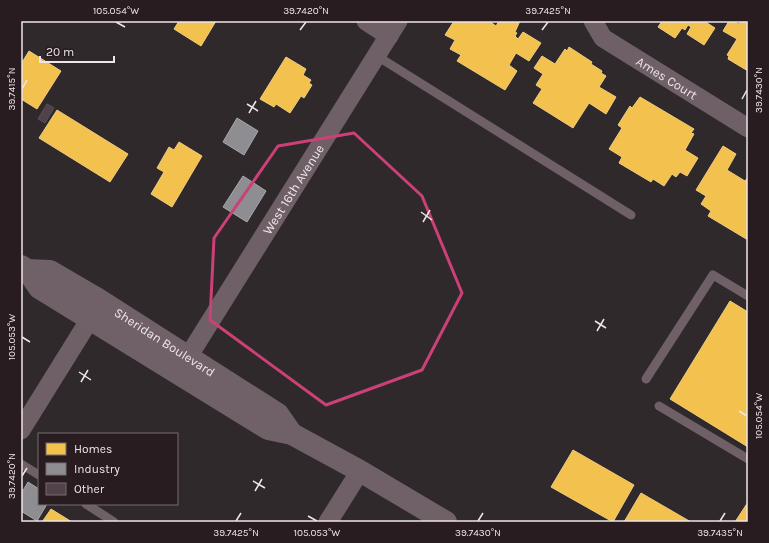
<svg xmlns="http://www.w3.org/2000/svg" width="769" height="543" viewBox="0 0 769 543" font-family="Karla,sans-serif">
	<style>
		.homes { fill: #f2c14e; stroke: #f1cc7c }
		.industry { fill: #8d8d92; stroke: #aaa8ac }
		.building { fill: #51424a; stroke: #555053 }
		.lines { fill: none; stroke-linecap: round; stroke-linejoin: round }
		.service { stroke: #6f5f67; stroke-width: 9 }
		.minor { stroke: #6f5f67; stroke-width: 19 }
		.primary { stroke: #706068; stroke-width: 22 }
		.marked { fill: none; stroke: #cb4177; stroke-width: 3; stroke-linejoin: round }
		.ticks { fill: none; stroke: #eee6e9; stroke-width: 1.5 }
		.labels { text-anchor: middle; stroke-width: 4; stroke-linejoin: round; paint-order: stroke }
		.street-label { font-size: 13px; fill: #eee6e9; stroke: #281c21 }
		.neatline { fill: none; stroke: #eee6e9; stroke-width: 1.5 }
		.ticks-label { font-size: 10px; text-anchor: middle; fill: #eee6e9 }
	</style>
	<rect width="100%" height="100%" fill="#2f292c"/>
	<g class="homes">
		<polygon points="179,21 216,21 201,46 174,29"/>
		<polygon points="454,21 489,21 496,26 499,21 520,21 515,32 517,33 515,36 518,39 523,32 541,43 529,61 516,53 509,65 517,71 505,90 457,61 461,55 450,49 455,40 445,35"/>
		<polygon points="662,21 704,21 715,28 704,45 687,34 691,27 688,25 685,30 682,28 675,38 658,27"/>
		<polygon points="729,21 733,21 739,24 741,21 748,21 748,71 728,59 729,56 727,55 737,39 723,31"/>
		<polygon points="569,47 592,62 591,64 602,71 601,73 606,76 599,87 616,97 606,114 589,103 573,128 533,103 542,89 536,85 543,74 534,68 542,56 555,64 565,49 567,51"/>
		<polygon points="29,51 61,71 37,109 21,99 21,64"/>
		<polygon points="286,57 306,69 303,75 311,80 309,83 312,85 304,98 301,96 290,113 276,104 274,107 260,99"/>
		<polygon points="640,97 694,129 691,133 694,134 685,150 698,158 687,176 680,172 676,177 672,174 664,186 653,179 651,182 619,163 622,157 609,149 622,128 618,125 630,106 632,108"/>
		<polygon points="57,110 128,154 110,182 39,138"/>
		<polygon points="179,142 202,156 172,207 151,194 164,172 157,168 169,147 174,150"/>
		<polygon points="723,146 736,154 727,170 745,181 748,177 748,240 708,216 711,211 701,204 706,196 696,190"/>
		<polygon points="730,301 748,312 748,447 670,399"/>
		<polygon points="573,450 634,485 613,522 551,487"/>
		<polygon points="641,493 691,522 624,522"/>
		<polygon points="748,502 748,522 735,522"/>
		<polygon points="51,509 72,522 42,522"/>
	</g>
	<g class="industry">
		<polygon points="237,118 258,131 244,155 223,142"/>
		<polygon points="243,176 266,191 247,222 223,207"/>
		<polygon points="28,482 39,489 39,504 47,504 37,521 21,511 21,494"/>
	</g>
	<polygon class="building" points="47,104 54,108 45,123 38,119"/>
	<g class="lines">
		<g class="service">
			<polyline points="377,56 631,215"/>
			<polyline points="646,379 713,275 748,296"/>
			<polyline points="659,406 748,459"/>
			<polyline points="21,464 39,475"/>
			<polyline points="86,504 114,522"/>
		</g>
		<g class="minor">
			<polyline points="366,21 389,36"/>
			<path id="s1" d="M593,21L603,38L748,128"/>
			<path id="s2" d="M188,357L398,21"/>
			<polyline points="21,430 90,319"/>
			<polyline points="328,522 360,471"/>
		</g>
		<g class="primary">
			<polyline points="21,266 27,270 39,288 268,429 292,434 360,471 446,522"/>
			<path id="s3" d="M27,270L50,271L98,299L278,414L292,434"/>
		</g>
	</g>
	<path class="marked" d="M354,133L422,196L462,293L422,370L326,405L210,320L214,238L278,146Z"/>
	<path class="ticks" d="M116,22L125,27M300,30L306,22M542,30L548,22M22,89L27,80M742,99L747,90M247,104L258,111M249,113L256,101M421,212L432,220M423,222L430,210M595,321L606,328M597,331L604,319M22,337L30,342M79,372L91,380M81,382L88,370M739,411L747,416M22,476L27,468M253,481L265,488M255,491L262,479M308,516L317,521M236,521L241,513M478,521L483,513M720,521L725,513"/>
	<g class="labels">
		<g class="street-label">
			<text dy="5" stroke="none"><textPath href="#s1" startOffset="95">Ames Court</textPath></text>
			<text dy="5" stroke="none"><textPath href="#s2" startOffset="198">West 16th Avenue</textPath></text>
			<text dy="5" stroke="none"><textPath href="#s3" startOffset="158">Sheridan Boulevard</textPath></text>
		</g>
	</g>
	<rect width="769" height="543" fill="none" stroke="#281c21" stroke-width="44"/>
	<rect x="38" y="433" width="140" height="72" fill="#281c21" stroke="#776d71"/>
	<rect x="46" y="443" width="20" height="12" fill="#f2c14e" stroke="#776d71"/>
	<text x="74" y="453" font-size="12" fill="#eee6e9">Homes</text>
	<rect x="46" y="463" width="20" height="12" fill="#8d8d92" stroke="#776d71"/>
	<text x="74" y="473" font-size="12" fill="#eee6e9">Industry</text>
	<rect x="46" y="483" width="20" height="12" fill="#51424a" stroke="#776d71"/>
	<text x="74" y="493" font-size="12" fill="#eee6e9">Other</text>
	<path d="M40 56v6h74v-6" fill="none" stroke="#eee6e9" stroke-width="2"/>
	<text x="46" y="56" font-size="12" fill="#eee6e9" stroke="#281c21" stroke-width="3" paint-order="stroke">20 m</text>
	<rect x="22" y="22" width="725" height="499" class="neatline"/>
	<g class="ticks-label">
		<text x="116" y="14">105.054°W</text>
		<text x="306" y="14">39.7420°N</text>
		<text x="548" y="14">39.7425°N</text>
		<text transform="translate(11 89) rotate(-90)" y="4">39.7415°N</text>
		<text transform="translate(758 90) rotate(-90)" y="4">39.7430°N</text>
		<text transform="translate(11 337) rotate(-90)" y="4">105.053°W</text>
		<text transform="translate(758 416) rotate(-90)" y="4">105.054°W</text>
		<text transform="translate(11 476) rotate(-90)" y="4">39.7420°N</text>
		<text x="236" y="536">39.7425°N</text>
		<text x="317" y="536">105.053°W</text>
		<text x="478" y="536">39.7430°N</text>
		<text x="720" y="536">39.7435°N</text>
	</g>
</svg>
